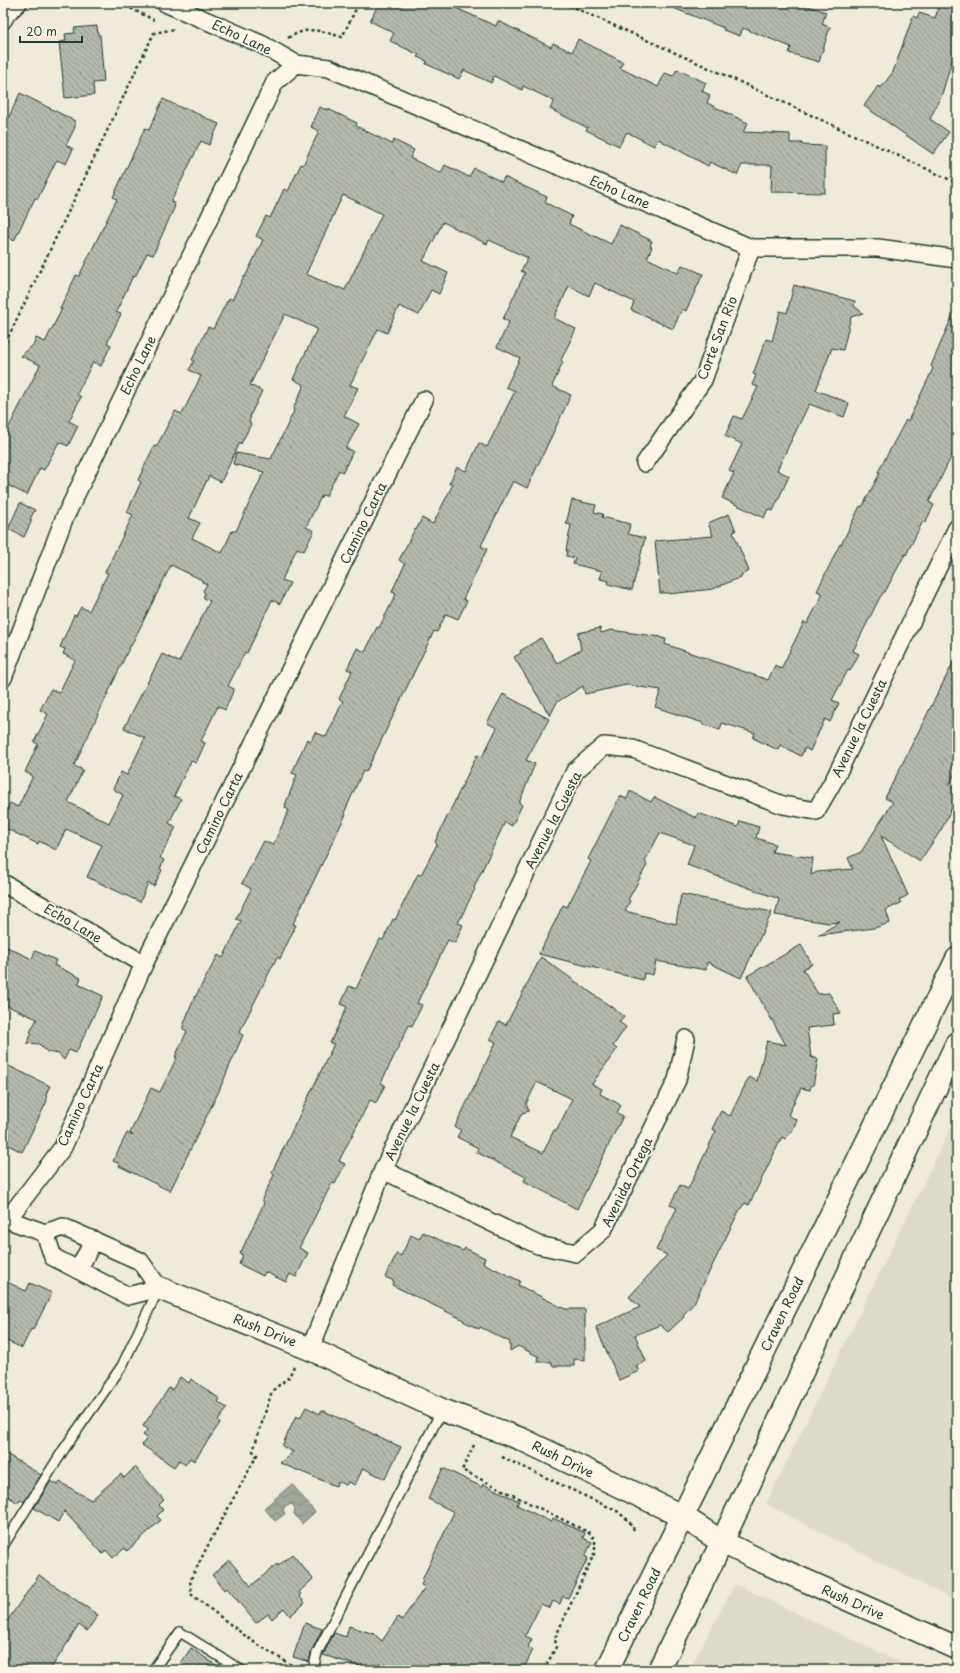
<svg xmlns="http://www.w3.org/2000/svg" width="960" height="1673" viewBox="0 0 960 1673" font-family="'Playpen Sans',sans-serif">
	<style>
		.built { fill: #dedbcc }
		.water { fill: url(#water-waves); stroke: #6c7d71 }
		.building { fill: url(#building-back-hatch); stroke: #1f3d34; fill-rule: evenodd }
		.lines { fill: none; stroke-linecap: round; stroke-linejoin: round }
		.service-casing { stroke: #1f3d34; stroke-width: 12 }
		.minor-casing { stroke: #1f3d34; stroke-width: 20 }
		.tertiary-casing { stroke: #1f3d34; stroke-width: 25 }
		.secondary-casing { stroke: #1f3d34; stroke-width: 25 }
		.path { stroke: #1f3d34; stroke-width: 2.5; stroke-dasharray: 3 3; stroke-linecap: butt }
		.service { stroke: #fcf5e5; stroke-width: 9 }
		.minor { stroke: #fcf5e5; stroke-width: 17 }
		.tertiary { stroke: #fcf5e5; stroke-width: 22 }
		.secondary { stroke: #fcf5e5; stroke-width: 22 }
		.labels { text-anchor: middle; stroke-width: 3.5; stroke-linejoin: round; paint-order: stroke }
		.street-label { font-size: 13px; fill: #1f3d34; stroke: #fcf5e5 }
	</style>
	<defs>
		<pattern id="water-waves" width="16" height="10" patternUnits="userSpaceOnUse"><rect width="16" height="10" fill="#9fa89a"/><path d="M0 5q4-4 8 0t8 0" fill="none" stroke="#818a7e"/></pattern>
		<pattern id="building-back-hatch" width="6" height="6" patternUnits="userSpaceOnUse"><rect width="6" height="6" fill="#b5b9ad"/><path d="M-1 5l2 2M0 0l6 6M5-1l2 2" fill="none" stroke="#93988e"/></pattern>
	</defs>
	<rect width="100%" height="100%" fill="#efeada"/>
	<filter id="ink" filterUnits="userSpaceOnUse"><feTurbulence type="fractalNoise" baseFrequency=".025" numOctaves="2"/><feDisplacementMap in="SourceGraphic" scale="8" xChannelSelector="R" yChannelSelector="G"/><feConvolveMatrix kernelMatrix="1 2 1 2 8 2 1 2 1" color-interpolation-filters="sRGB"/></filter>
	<g filter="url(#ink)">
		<g class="built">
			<polygon points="957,1115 957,1602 766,1504"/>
			<polygon points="735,1584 916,1670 689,1670"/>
		</g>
		<polygon class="water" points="292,1484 315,1512 302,1524 294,1514 295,1508 292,1504 286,1505 283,1510 285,1514 275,1521 264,1508"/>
		<g class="building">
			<polygon points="379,3 458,3 456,8 496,26 498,21 551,47 553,43 572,52 578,39 623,62 620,68 658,87 665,73 673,76 677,69 706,83 702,91 710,95 707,103 748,123 743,132 790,134 790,143 802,143 802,145 825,146 825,193 771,192 772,165 742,165 737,175 710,162 708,166 658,139 654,146 627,132 619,146 586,130 588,128 550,109 554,101 523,86 522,90 494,76 491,83 464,70 459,79 426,64 427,61 417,57 419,55 390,41 394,33 370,21"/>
			<polygon points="664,3 799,3 826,12 822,24 830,27 819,62 789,53 791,47 743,28 740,36 723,30 724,28 663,4"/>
			<polygon points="940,3 957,3 957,59 953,57 942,94 930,119 949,132 933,154 864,106 878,86 881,88 893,72 913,16 917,18 919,13 935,18"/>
			<polygon points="97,26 98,35 100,35 104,82 93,83 94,95 65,98 59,42 66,41 65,34 75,33 74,28"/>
			<polygon points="20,93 75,121 75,127 66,145 73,149 66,164 57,160 55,163 37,200 35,198 14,241 3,233 3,130"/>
			<polygon points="163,99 184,109 185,108 219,124 209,145 201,141 171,202 175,203 174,206 175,206 153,255 147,253 135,277 133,276 116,312 121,314 107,343 111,345 101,366 93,362 77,394 81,397 69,421 78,426 68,446 59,442 44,470 40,468 27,495 3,483 3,426 8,429 40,365 21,356 34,344 36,338 45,342 62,309 60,309 76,275 79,276 117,199 113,197 145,128 149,130"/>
			<path d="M320,107L326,110V108L357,123L356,126L392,144L394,140L414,150L410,158L441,173L445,165L469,177L474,168L502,182L504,177L547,197L545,202L546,203L572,216L569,224L611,244L620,225L652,241L650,246L652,247L647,258L678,273L682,265L703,274L686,311L682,309L673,329L631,310L634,302L595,283L589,296L569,286L554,318L576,329L561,360L563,362L552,386L571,395L527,488L513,481L481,546L487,549L463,599L467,601L458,619L446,614L437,632L434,631L366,772L363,771L344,813L346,814L293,924L296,925L280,959L277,957L239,1033L243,1035L218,1093L170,1191L119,1166L120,1164L113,1161L127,1133L133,1136L130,1133L151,1088L160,1092L177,1057H175L187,1031L183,1029V1026L193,1001L218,955L223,958L241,921L236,919L251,889L242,883L264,841L273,845L289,810L285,808L286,805H285L297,775L292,773L307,739L311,741L315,732L326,737L343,701L339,699L352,671L347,669L357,648L365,652L377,627L379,628L396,594L392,592L393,589L405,564L399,560L415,529L416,530L422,518L433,524L453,484H449L457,467L466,471L479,443L487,447L515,391L506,387L520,358L497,347L509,322L503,319L525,273L521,271L528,258L489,240L487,244L443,222L423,261L448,273L439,294L431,290L419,315L399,306L387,333L378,329L350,385L358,388L344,416L359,424L346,448L353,451L343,472L339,470L326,496L322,495L306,527L314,531L304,551L297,548L282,580L290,583L280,604L272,600L247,653L245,652L228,686L234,689L225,710L218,706L201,741L205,743L196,763L191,761L174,796L181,799L169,823L176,827L160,858L164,860L160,869L162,870L154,886L148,883L140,902L87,877L102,845L66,829L56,850L39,841L38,844L3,827V818L10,803L18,807L33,776L25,772L38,744L34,742L48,714L40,710L51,689L59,693L75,660L63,654L65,649L60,647L74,615L76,616L81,607L89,611L108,573L105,572L133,515L127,512L141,482L138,480L154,446L156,447L161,438L175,411L182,414L201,376L189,370L194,361L192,360L208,327L213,329L227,301H228L229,298L232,300L244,276L245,277L263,240L256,236L266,216L270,218L284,189L288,191L301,164L303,165L319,131L311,127ZM343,195L382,214L345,290L338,287V288L306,274ZM285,314L317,329L293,379L304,385L293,409L294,411L271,459L236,453L233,464L264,472L236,531H232L222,553L192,538L200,523L189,518L209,476L221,482L240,442L241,444L251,424L249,421L251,417L250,416L262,391L250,385ZM171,565L202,580V582L207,584L203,591L205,593L203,598L210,601L179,662L162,654L124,728L145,738L127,775L121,772L113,789L123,795L109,823L68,802L83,770L74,766L130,646H131Z"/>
			<polygon points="794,285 855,301 854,306 863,313 851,317 843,350 832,348 816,390 849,403 844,417 809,404 777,470 789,476 773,511 768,509 764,518 722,498 734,473 729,471 742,444 725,436 734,416 742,419 758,387 752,385 756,375 753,374 766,339 772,341 780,311 787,313"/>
			<polygon points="957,305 957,445 929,502 934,505 925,523 923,521 906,555 905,554 885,592 884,592 880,597 853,651 859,654 850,671 848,670 832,700 839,703 830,722 825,719 810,751 805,748 801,756 780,745 778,750 753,738 755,733 722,723 720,730 702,724 703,723 655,707 661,690 626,685 585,694 583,686 557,702 550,716 514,657 521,653 520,651 541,638 557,663 581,650 578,633 600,628 601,633 611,630 661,637 661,638 666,639 665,644 768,680 775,665 781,669 804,622 807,624 823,594 817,591 840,544 841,545 860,506 862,507 880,473 878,472 906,420 908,421 929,377 933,368 931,366"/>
			<polygon points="572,500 596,505 594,512 603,514 602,517 630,524 628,534 645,538 632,590 608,584 609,581 600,579 602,571 573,564 575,558 566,556 567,551 566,550 571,525 566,524"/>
			<polygon points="20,503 35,510 30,519 32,520 24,537 8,529"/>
			<polygon points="729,514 736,531 733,532 749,571 741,575 741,577 713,589 669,594 669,593 660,593 655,541 713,536 708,523"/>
			<polygon points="957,655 957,769 949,785 957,789 957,797 941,830 920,861 881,836 908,895 899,900 901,903 886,910 890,923 874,928 818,935 840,922 829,923 775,915 779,899 687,865 694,845 660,833 645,861 647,865 628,900 630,901 625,911 676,924 681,894 772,912 741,978 707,962 706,970 656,961 653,975 644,973 643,980 539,954 563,905 567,907 591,861 588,859 620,796 627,799 630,791 651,802 654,797 696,818 698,813 738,827 740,821 759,827 756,838 775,844 772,852 813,858 811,875 817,872 853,869 848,858 861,852 893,802 885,798"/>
			<polygon points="503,694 549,719 526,760 535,764 519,803 522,805 512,826 505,822 476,883 474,888 475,889 458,923 463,925 455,943 448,940 417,1003 422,1005 412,1026 409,1025 381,1083 385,1085 376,1103 370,1100 339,1161 345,1164 335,1184 332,1183 299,1248 308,1253 296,1277 290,1274 286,1282 265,1272 263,1276 239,1264 243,1255 240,1254 264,1203 262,1199 274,1175 272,1172 334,1044 330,1043 347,1007 341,1004 349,986 356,989 380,939 383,940 393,919 395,920 418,874 421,875 437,844 435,842 477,755 482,757 497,728 487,723"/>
			<polygon points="3,945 32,959 35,951 56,960 54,965 81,978 78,984 103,996 76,1053 69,1050 64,1060 59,1054 47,1052 39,1044 27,1043 32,1033 30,1032 37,1019 3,1004"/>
			<polygon points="801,945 812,964 803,969 818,994 829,993 841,1013 833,1014 834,1025 807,1028 811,1057 818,1059 813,1086 811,1085 810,1090 801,1088 788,1115 797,1120 792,1131 785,1139 782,1137 749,1205 745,1203 739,1211 694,1303 683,1315 684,1317 668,1332 660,1325 635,1335 646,1361 636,1366 639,1371 619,1380 596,1327 640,1307 629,1297 667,1255 656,1250 677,1208 670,1205 680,1185 688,1189 716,1131 712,1129 721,1111 730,1116 749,1077 757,1081 767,1041 786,1045 747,976"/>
			<path d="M541,957L624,1016L619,1022L626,1027L613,1046L617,1049L592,1084L602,1089L600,1094L621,1105L617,1113L623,1116L577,1209L524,1181L526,1177L476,1152L478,1148L457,1137L461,1130L455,1127L496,1042L490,1039L499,1021L506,1025ZM537,1082L572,1099L557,1130H554L543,1153L510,1137L522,1113L529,1111L526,1104Z"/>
			<polygon points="9,1066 50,1086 46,1094 47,1101 22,1152 6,1144 10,1135 3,1131 3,1078"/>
			<polygon points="423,1232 463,1251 465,1248 485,1258 483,1263 520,1281 518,1285 565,1309 585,1309 585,1360 574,1359 574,1366 552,1366 552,1362 538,1362 539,1357 518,1346 510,1351 510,1342 480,1327 479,1329 463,1321 464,1320 392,1285 394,1281 385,1277 397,1253 401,1256 411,1235 419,1239"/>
			<polygon points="3,1280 26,1291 30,1283 52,1293 33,1330 31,1329 22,1348 3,1339"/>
			<polygon points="180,1377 189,1383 191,1379 220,1399 218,1402 227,1408 218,1421 220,1423 194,1461 190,1458 185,1465 179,1460 174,1467 142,1445 147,1438 143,1435 148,1429 143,1426 169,1388 172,1390"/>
			<polygon points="306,1407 320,1414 321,1411 324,1411 401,1447 385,1479 363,1468 355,1485 348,1482 346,1485 338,1482 336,1486 333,1485 280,1463 293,1452 282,1446 296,1416 300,1418"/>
			<polygon points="3,1452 41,1475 24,1502 20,1499 18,1503 3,1493"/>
			<polygon points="135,1467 164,1500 159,1505 163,1510 157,1516 161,1520 127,1551 125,1548 113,1558 106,1550 103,1554 64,1511 58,1522 34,1508 51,1481 58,1485 60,1482 91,1500 121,1474 124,1478"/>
			<polygon points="443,1468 482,1487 483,1484 519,1501 517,1505 551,1522 553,1518 585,1533 583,1538 592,1542 585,1556 588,1558 568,1598 563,1596 560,1604 553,1601 550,1608 541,1604 525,1636 532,1639 528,1647 533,1650 523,1670 372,1670 323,1655 334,1633 346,1637 349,1626 374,1634 382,1641 398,1617 402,1620 425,1587 421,1585 423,1581 422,1580 454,1512 428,1499"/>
			<polygon points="292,1554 313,1579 299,1592 301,1594 299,1596 305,1603 290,1616 284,1608 272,1619 268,1614 256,1623 227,1588 225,1590 212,1575 229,1560 251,1586 277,1564 278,1566"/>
			<polygon points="39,1575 98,1615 87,1631 79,1625 50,1670 3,1670 3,1627"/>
			<polygon points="305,1623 322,1629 312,1650 309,1662 293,1657"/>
			<polygon points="191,1648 223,1670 176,1670"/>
		</g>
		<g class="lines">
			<g class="service-casing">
				<g id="service">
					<polyline points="3,1546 64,1449 122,1366 159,1288"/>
					<polyline points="153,1670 180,1632 241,1670"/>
					<polyline points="313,1670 317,1653 442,1410"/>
				</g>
			</g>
			<g class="minor-casing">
				<g id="minor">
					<polyline points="165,3 261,44 296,64 329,68 751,248 878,248 957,259"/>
					<polyline points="3,20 7,13 18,3"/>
					<polyline points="645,463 703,380 751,248"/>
					<polyline points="3,678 64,519 275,82 296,64"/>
					<polyline points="3,883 144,964"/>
					<polyline points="383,1170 538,1245 576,1253 603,1230 677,1080 686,1039"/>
					<polyline points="3,1218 45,1233 63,1227 140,1261 159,1288 128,1296 53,1257 45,1233"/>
					<polyline points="7,1220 63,1147 144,964 424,400"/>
					<polyline points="78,1270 94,1240"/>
					<polyline points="310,1349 383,1170 575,771 604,746 633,749 783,805 816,811 835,778 957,528"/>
				</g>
			</g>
			<g class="tertiary-casing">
				<polyline id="tertiary" points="159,1288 310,1349 442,1410 521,1439 682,1516 722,1542 757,1559 957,1648"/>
			</g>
			<g class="secondary-casing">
				<g id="secondary">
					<polyline points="607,1670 957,959"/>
					<polyline points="659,1670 722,1542 957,1043"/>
				</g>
			</g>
			<g class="path">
				<polyline points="120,3 154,20"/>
				<polyline points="564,3 729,77 957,183"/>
				<path d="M288,38C309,25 320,31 342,37L359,3"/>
				<polyline points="3,348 154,33 175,29"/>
				<polyline points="294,1366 289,1377 272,1391 253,1451 257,1455 206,1549 190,1581 192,1595 252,1641 298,1669"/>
				<polyline points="474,1445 462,1470 588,1532 595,1539 595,1552 555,1638 556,1647 544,1670"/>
				<polyline points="502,1457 617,1511 629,1521 634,1530"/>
			</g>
			<use href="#service" class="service"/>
			<use href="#minor" class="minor"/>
			<use href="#tertiary" class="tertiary"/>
			<use href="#secondary" class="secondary"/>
		</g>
	</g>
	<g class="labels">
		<g class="street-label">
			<text transform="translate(242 37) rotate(25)" y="5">Echo Lane</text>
			<text transform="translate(620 192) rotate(23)" y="5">Echo Lane</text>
			<text transform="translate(717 338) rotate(-69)" y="5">Corte San Rio</text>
			<text transform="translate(138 365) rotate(-64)" y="5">Echo Lane</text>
			<text transform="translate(363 523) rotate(-64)" y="5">Camino Carta</text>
			<text transform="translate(859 728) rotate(-64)" y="5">Avenue la Cuesta</text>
			<text transform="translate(219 813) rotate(-64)" y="5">Camino Carta</text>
			<text transform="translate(553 820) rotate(-63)" y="5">Avenue la Cuesta</text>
			<text transform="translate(73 923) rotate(30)" y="5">Echo Lane</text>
			<text transform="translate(80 1105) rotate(-65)" y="5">Camino Carta</text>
			<text transform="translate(412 1111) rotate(-64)" y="5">Avenue la Cuesta</text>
			<text transform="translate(627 1182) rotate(-64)" y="5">Avenida Ortega</text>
			<text transform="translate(782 1314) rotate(-64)" y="5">Craven Road</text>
			<text transform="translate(265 1330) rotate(22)" y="5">Rush Drive</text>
			<text transform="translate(563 1459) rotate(26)" y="5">Rush Drive</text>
			<text transform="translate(853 1602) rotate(24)" y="5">Rush Drive</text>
			<text transform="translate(639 1605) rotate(-64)" y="5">Craven Road</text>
		</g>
	</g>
	<rect width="960" height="1673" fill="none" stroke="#fcf5e5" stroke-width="16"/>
	<rect x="8" y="8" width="944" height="1657" fill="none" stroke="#1f3d34" stroke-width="1.5" filter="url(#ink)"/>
	<path d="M20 36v6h62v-6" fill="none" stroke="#1f3d34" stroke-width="2"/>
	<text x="26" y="36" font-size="12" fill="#1f3d34" stroke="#fcf5e5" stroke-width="3" paint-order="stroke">20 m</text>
</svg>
